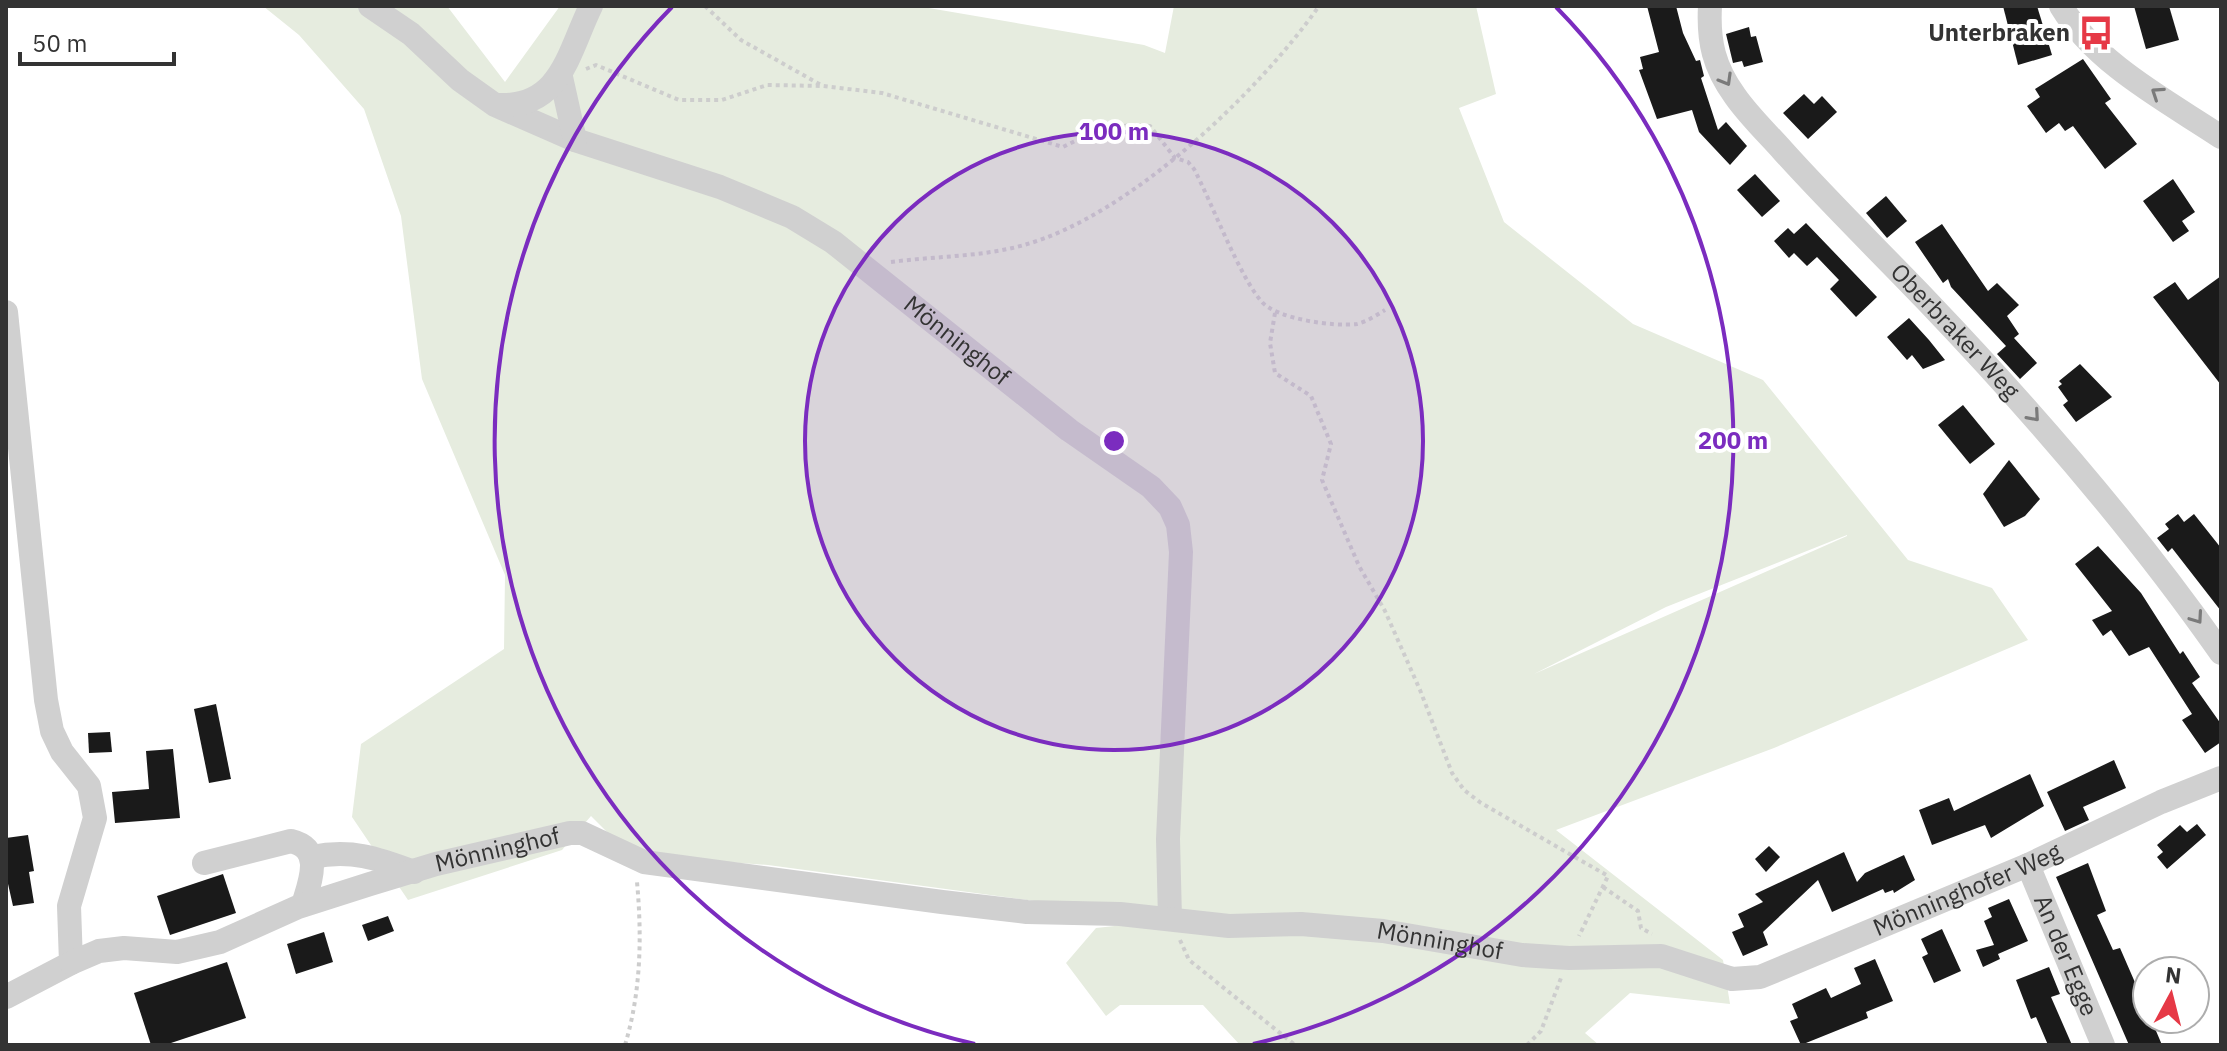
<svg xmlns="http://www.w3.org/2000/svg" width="2227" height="1051" viewBox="0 0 2227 1051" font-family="'IBM Plex Sans',sans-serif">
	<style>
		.green { fill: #e6ecdf; fill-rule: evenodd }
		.building { fill: #1a1a1a }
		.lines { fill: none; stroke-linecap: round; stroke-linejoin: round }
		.path { stroke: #cdcdcd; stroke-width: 4; stroke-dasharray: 4 4; stroke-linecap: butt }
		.minor { stroke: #d0d0d0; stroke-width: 24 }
		.oneway { stroke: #7a7a7a }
		.ring { fill: none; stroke: #7b2cbf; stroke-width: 4 }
		.labels { text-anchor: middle; stroke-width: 8; stroke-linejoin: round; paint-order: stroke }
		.poi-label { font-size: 24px; font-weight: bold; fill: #333; stroke: #fff; text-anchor: end }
		.street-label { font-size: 24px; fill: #333; stroke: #fff }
		.centre { fill: #7b2cbf; stroke: #fff; stroke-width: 4 }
		.ring-label { font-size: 24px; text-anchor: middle; font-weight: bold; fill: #7b2cbf; stroke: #fff; stroke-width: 8; stroke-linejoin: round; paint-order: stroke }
	</style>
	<rect width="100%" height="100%" fill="#fff"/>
	<path class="green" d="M263,6H447L505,82L560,6H917L1144,45L1165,53L1174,6H1476L1496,94L1459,108L1504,222L1633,324L1763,380L1908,560L1992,588L2028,640L1774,748L1556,830L1723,960L1730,1004L1630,993L1585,1033L1599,1045H1240L1203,1005H1120L1106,1016L1066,963L1096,928L1124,925L1049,903L768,865L645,856L625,850L591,816L562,850L408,900L352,817L361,744L504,649L505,575L422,379L401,216L364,109L299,35ZM1847,535V536L1534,674L1666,607Z"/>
	<g class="building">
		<polygon points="1647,6 1676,6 1683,33 1696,61 1700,60 1704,76 1701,78 1718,130 1726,122 1747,146 1730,165 1699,132 1692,110 1657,119 1639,70 1643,69 1640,57 1659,52"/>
		<polygon points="2003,6 2037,6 2052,55 2018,65"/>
		<polygon points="2134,6 2169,6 2179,40 2146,49"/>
		<polygon points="1749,27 1751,37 1756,36 1763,62 1744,67 1742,61 1733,63 1726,34"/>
		<polygon points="2083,59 2111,99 2105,103 2137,144 2105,169 2073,126 2065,131 2059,123 2046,133 2027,106 2040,97 2035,89"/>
		<polygon points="1804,94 1814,104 1822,96 1837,112 1808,139 1783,113"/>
		<polygon points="1755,174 1780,201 1762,217 1737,190"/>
		<polygon points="2173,179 2195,212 2182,221 2189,231 2173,242 2143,201"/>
		<polygon points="1886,196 1907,221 1887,238 1866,213"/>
		<polygon points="1806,223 1877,297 1856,317 1830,289 1839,280 1817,257 1807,266 1794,253 1789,258 1774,241 1788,228 1794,234"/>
		<polygon points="1942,224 1988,291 1997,283 2019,305 2007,316 2019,334 2014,338 2037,363 2020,379 1997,354 2006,346 1951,287 1948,279 1943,283 1915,242"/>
		<polygon points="2221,276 2221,385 2153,297 2175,282 2188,300"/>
		<polygon points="1909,318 1929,340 1945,360 1923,369 1912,355 1907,360 1887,337"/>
		<polygon points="2080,364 2112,397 2076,422 2063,405 2068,401 2058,387 2062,384 2059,381"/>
		<polygon points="1963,405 1995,444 1970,464 1938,425"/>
		<polygon points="2009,460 2040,499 2025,516 2004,527 1983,494"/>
		<polygon points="2178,514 2184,522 2194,514 2221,548 2221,611 2172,548 2168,552 2157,538 2169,529 2165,524"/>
		<polygon points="2098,546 2141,593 2180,654 2183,651 2200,677 2192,683 2221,724 2221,742 2205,753 2182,720 2192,714 2149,647 2129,656 2111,630 2103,636 2092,620 2112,611 2075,564"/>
		<polygon points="216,704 231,779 209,783 194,709"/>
		<polygon points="110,732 112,752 89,753 88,733"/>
		<polygon points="173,749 180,818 115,823 112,792 149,789 146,751"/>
		<polygon points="2114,760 2126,788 2083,807 2089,820 2065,831 2047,792"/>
		<polygon points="2030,774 2044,806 1991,838 1985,825 1932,845 1919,810 1949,798 1954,811"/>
		<polygon points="2197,824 2206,835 2167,869 2157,857 2163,852 2157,845 2180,825 2187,832"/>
		<polygon points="28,835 34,871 29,872 34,903 13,906 6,875 6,838"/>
		<polygon points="1769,846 1780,857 1766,872 1755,859"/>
		<polygon points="1844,852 1857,882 1865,873 1904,855 1915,880 1894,893 1893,890 1885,893 1883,889 1832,912 1818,880 1763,932 1768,945 1743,956 1732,932 1744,927 1738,914 1763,902 1755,894"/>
		<polygon points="2088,863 2106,911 2097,915 2113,950 2120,948 2147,1010 2147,1019 2151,1019 2162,1045 2129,1045 2056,877"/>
		<polygon points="223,874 236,913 170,935 157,896"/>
		<polygon points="2009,899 2028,941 1998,954 2000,959 1983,967 1976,950 1994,945 1984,921 1992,917 1988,908"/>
		<polygon points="388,916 394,931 368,941 362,925"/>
		<polygon points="1942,929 1961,971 1934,983 1922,957 1928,954 1921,939"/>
		<polygon points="324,932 333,962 296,974 287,944"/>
		<polygon points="1875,959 1893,1001 1866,1012 1868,1018 1801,1045 1790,1021 1798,1018 1792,1004 1826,988 1831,998 1861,984 1854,968"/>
		<polygon points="227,962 246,1018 165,1045 151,1045 134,993"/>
		<polygon points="2049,967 2060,994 2051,997 2072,1045 2048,1045 2036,1017 2031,1019 2016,980"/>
	</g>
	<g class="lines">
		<g class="path">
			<polyline points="705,6 741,40 821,85"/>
			<path d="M586,69L596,65L679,100H722L767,85L823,86L882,93L1063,147C1090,133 1119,122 1150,126L1175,158L1188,162L1194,169C1212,203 1239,276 1262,302C1277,319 1334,327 1357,324C1366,322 1377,315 1385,310"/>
			<path d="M891,262C936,256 982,257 1024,245C1129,216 1258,93 1319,6"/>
			<polyline points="1275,313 1270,343 1275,373 1311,396 1331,444 1322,480 1359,566 1385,611 1420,690 1452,773 1464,790 1481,803 1608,876 1579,936"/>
			<polyline points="1603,887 1638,911 1641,928 1652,934"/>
			<polyline points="1180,940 1189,960 1295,1045"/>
			<path d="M625,1045C641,992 642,937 637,882"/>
			<polyline points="1527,1045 1541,1031 1561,978"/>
		</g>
		<g class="minor">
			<path id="s1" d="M370,6L411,34L460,80L495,105L575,140L720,187L792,217L833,242L1069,430L1151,487L1170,507L1178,525L1181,552L1168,839L1170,919"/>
			<path id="s2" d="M1710,6C1708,42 1714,67 1735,96C1749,116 1767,133 1783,151C1829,202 1878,250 1926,300C2032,411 2133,527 2221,653"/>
			<path d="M2061,6C2096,64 2167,101 2221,137"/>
			<polyline points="561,77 575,140"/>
			<path d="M498,105C561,108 568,53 591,6"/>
			<polyline points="6,312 46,700 52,731 62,752 89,786 95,818 69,906 71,963 6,997"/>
			<path d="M312,857C351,849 377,858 414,872"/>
			<path d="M204,863L291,841C324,849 310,881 303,905"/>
			<path id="s3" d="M2028,865L2103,1045"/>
			<path id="s4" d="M71,963L99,951L124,948L177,952L220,942L298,907L370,884L436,864L570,833H582L644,862L942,902L1027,912L1120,914L1229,926L1301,924L1383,931L1522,955L1569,958L1661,956L1732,979L1760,977L2028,865L2161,802L2221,778"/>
		</g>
	</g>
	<defs><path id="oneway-chevron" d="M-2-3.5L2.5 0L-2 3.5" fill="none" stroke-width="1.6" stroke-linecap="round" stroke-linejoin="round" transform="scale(2)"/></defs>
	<g class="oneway">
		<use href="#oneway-chevron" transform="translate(1726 80) rotate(60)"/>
		<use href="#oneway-chevron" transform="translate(2157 93) rotate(-146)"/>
		<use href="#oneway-chevron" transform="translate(2034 416) rotate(49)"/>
		<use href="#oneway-chevron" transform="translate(2197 618) rotate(55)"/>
	</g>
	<circle cx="1114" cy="441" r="309" fill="#7b2cbf" fill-opacity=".12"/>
	<g class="ring">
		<circle cx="1114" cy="441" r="309"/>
		<path d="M975 1044A619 619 0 0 1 672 7M1556 7A619 619 0 0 1 1253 1044"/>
	</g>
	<defs>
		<g id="bus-bare" transform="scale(2.76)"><path d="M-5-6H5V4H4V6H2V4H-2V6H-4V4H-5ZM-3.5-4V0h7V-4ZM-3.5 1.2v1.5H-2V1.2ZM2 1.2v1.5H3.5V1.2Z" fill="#e63946" stroke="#fff" stroke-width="2.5" paint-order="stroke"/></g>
	</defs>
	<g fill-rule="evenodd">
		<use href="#bus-bare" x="2096" y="33"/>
	</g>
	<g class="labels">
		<g class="poi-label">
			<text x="2070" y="41">Unterbraken</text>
		</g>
		<g class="street-label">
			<text dy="8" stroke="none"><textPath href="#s2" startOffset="418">Oberbraker Weg</textPath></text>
			<text dy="8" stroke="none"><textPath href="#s1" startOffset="684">Mönninghof</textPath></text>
			<text dy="8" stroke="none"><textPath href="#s4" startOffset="446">Mönninghof</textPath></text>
			<text dy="8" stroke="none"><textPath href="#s4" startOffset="1952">Mönninghofer Weg</textPath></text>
			<text dy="8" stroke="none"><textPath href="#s4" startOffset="1402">Mönninghof</textPath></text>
			<text dy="8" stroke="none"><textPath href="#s3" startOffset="98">An der Egge</textPath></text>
		</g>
	</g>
	<circle cx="1114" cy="441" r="12" class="centre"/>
	<g class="ring-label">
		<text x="1114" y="140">100 m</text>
		<text x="1733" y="449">200 m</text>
	</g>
	<rect width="2227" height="1051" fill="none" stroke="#333333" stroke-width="16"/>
	<g transform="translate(2171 995) rotate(7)"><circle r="38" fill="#ffffff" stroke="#adadad" stroke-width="2"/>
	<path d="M0-6L14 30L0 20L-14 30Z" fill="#e63946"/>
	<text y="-12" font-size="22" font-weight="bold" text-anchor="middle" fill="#333333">N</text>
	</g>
	<path d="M20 52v12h154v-12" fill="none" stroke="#333333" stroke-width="4"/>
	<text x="32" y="52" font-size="24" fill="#333333" stroke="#ffffff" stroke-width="6" paint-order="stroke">50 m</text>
</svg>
